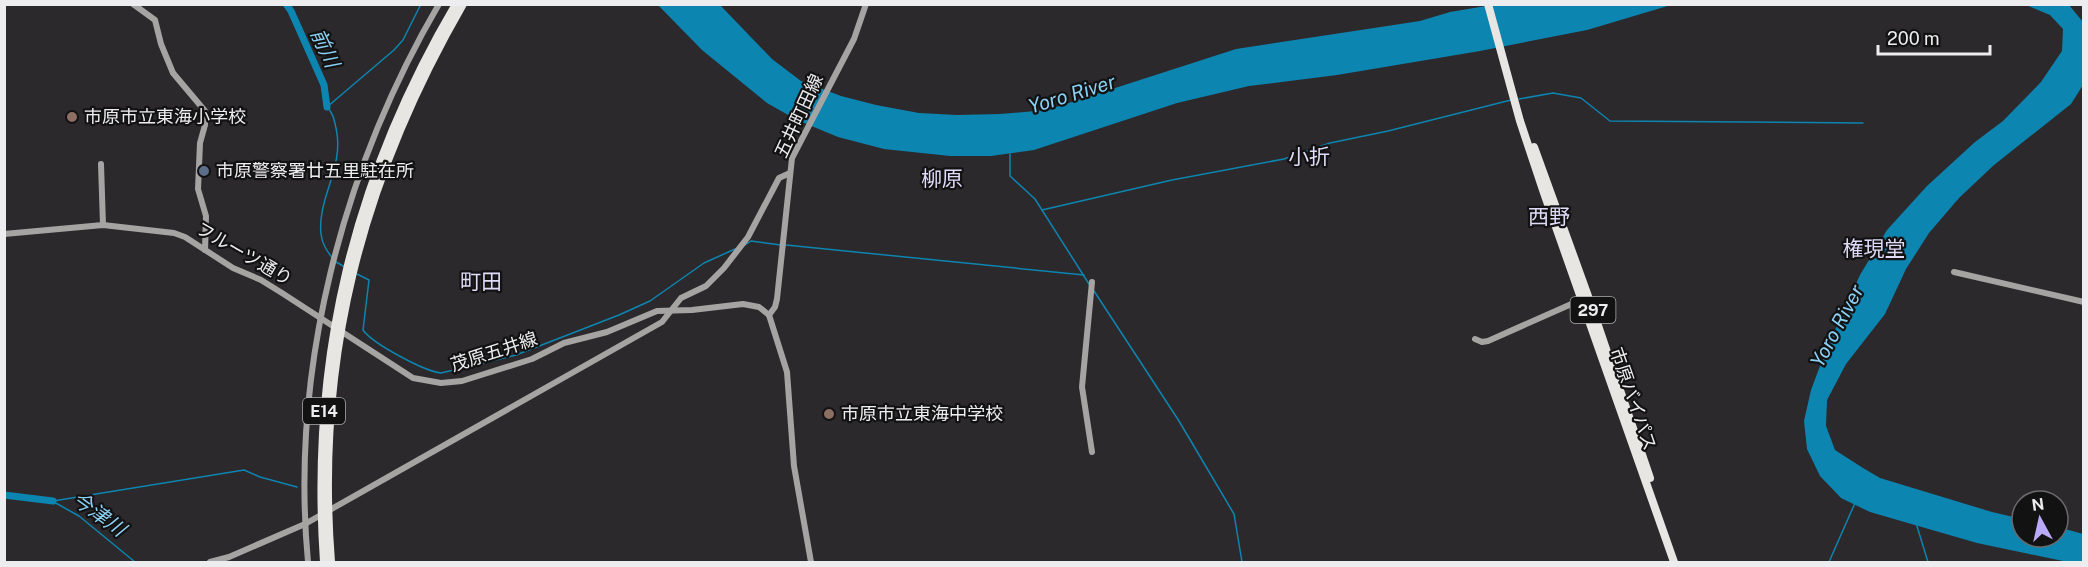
<svg xmlns="http://www.w3.org/2000/svg" width="2088" height="567" viewBox="0 0 2088 567" font-family="'Public Sans','Noto Sans JP',sans-serif">
	<style>
		.water { fill: #0d85b1 }
		.lines { fill: none; stroke-linecap: round; stroke-linejoin: round }
		.stream { stroke: #0d85b1; stroke-width: 1.5 }
		.river { stroke: #0d85b1; stroke-width: 7 }
		.secondary { stroke: #a6a4a2; stroke-width: 6 }
		.highway { stroke: #e8e6e3; stroke-width: 8 }
		.education-dot { fill: #8d6e63; stroke: #131213; stroke-width: 2 }
		.service-dot { fill: #5c6f8a; stroke: #131213; stroke-width: 2 }
		.labels { text-anchor: middle; stroke-width: 4.5; stroke-linejoin: round; paint-order: stroke }
		.shield { fill: #131213; stroke: #acabac; stroke-width: 1.5 }
		.shield-label { font-size: 16px; font-weight: bold; fill: #edecee }
		.street-label { font-size: 18px; fill: #edecee; stroke: #131213 }
		.poi-label { font-size: 18px; fill: #edecee; stroke: #131213; text-anchor: start }
		.water-label { font-size: 20px; font-style: italic; fill: #8ad1f4; stroke: #131213 }
		.quarter-label { font-size: 21px; fill: #dfdaf7; stroke: #131213 }
	</style>
	<rect width="100%" height="100%" fill="#2b292c"/>
	<g class="water">
		<polygon points="1498,4 1671,5 1587,30 1480,51 1337,75 1249,86 1177,103 1034,150 991,156 950,156 884,149 838,137 797,120 767,103 702,50 658,5 720,5 772,59 801,81 841,96 876,105 919,113 957,115 1000,114 1047,110 1236,49 1420,21 1450,12"/>
		<polygon points="2026,5 2069,5 2083,22 2083,85 2071,104 1994,165 1959,198 1929,233 1906,269 1885,314 1846,364 1827,400 1826,426 1835,450 1863,468 1880,478 1992,512 2022,519 2022,537 2058,537 2058,527 2083,534 2083,562 2068,562 1977,543 1870,512 1841,498 1820,476 1807,449 1804,421 1811,390 1826,350 1860,275 1887,230 1927,186 1975,142 2003,121 2041,82 2062,51 2063,29 2050,15"/>
	</g>
	<g class="lines">
		<g class="stream">
			<polyline points="1519,99 1553,93 1581,98 1610,121 1863,123"/>
			<polyline points="1010,154 1010,176 1035,199 1089,284"/>
			<polyline points="1042,210 1172,180 1284,159 1330,143 1388,131 1511,100"/>
			<polyline points="745,245 751,241 781,245"/>
			<polyline points="786,245 1084,275"/>
			<path d="M333,259C327,251 322,244 321,234C317,198 345,167 336,128C334,119 333,113 327,107L394,50L403,40L421,4"/>
			<polyline points="336,262 345,267"/>
			<path d="M357,274L369,280L363,330C373,344 424,371 441,373L516,355L619,315L650,301L704,263L735,249"/>
			<polyline points="1094,291 1179,421 1234,514 1242,562"/>
			<polyline points="53,501 244,470 260,477 297,487"/>
			<polyline points="54,502 79,516 135,562"/>
			<polyline points="1916,523 1928,562"/>
			<polyline points="1829,562 1855,503"/>
		</g>
		<g class="river">
			<polyline points="286,4 291,11 324,85 327,107"/>
			<polyline points="4,495 53,501"/>
		</g>
		<g class="secondary">
			<polyline points="133,4 155,20 161,44 173,73 205,111 205,125 200,143 198,189 206,216 205,250"/>
			<polyline points="101,164 103,225"/>
			<polyline points="4,234 103,225 174,233 185,237 233,268 261,280 282,293 413,378 441,383 462,381 532,359 564,343 607,332 657,311 692,310 743,304 759,307 769,315 787,372 794,466 811,562"/>
			<polyline points="1954,272 2084,302"/>
			<polyline points="1092,282 1082,387 1092,452"/>
			<polyline points="769,315 775,307 777,299 792,158 854,39 866,4"/>
			<polyline points="1475,339 1482,342 1488,341 1585,298"/>
			<polyline points="210,562 229,557 305,524 662,322 681,298 706,286 724,268 748,237 779,178 790,173"/>
			<path d="M308,562C290,370 342,170 439,4"/>
		</g>
		<g class="highway">
			<polyline points="1488,4 1520,121 1544,193 1674,562"/>
			<polyline points="1534,147 1588,296 1650,478"/>
			<path d="M324,562C310,360 353,179 456,4"/>
			<path d="M331,562C315,359 361,181 463,4"/>
		</g>
	</g>
	<g class="education-dot">
		<circle cx="72" cy="117" r="6"/>
		<circle cx="829" cy="414" r="6"/>
	</g>
	<circle class="service-dot" cx="204" cy="171" r="6"/>
	<g class="labels">
		<g class="shield">
			<rect x="1570.5" y="297" width="45" height="26" rx="4.5"/>
			<rect x="303" y="398" width="42" height="26" rx="4.5"/>
		</g>
		<g class="shield-label">
			<text x="1593" y="316">297</text>
			<text x="324" y="417">E14</text>
		</g>
		<g class="street-label">
			<text transform="translate(799 116) rotate(-65)" y="6">五井町田線</text>
			<text transform="translate(244 254) rotate(30)" y="6">フルーツ通り</text>
			<text transform="translate(494 352) rotate(-18)" y="6">茂原五井線</text>
			<text transform="translate(1633 399) rotate(71)" y="6">市原バイパス</text>
		</g>
		<g class="poi-label">
			<text x="84" y="123">市原市立東海小学校</text>
			<text x="216" y="177">市原警察署廿五里駐在所</text>
			<text x="841" y="420">市原市立東海中学校</text>
		</g>
		<g class="water-label">
			<text transform="translate(325 48) rotate(65)" y="7">前川</text>
			<text transform="translate(1072 94) rotate(-17)" y="7">Yoro River</text>
			<text transform="translate(1837 326) rotate(-62)" y="7">Yoro River</text>
			<text transform="translate(99 514) rotate(36)" y="7">今津川</text>
		</g>
		<g class="quarter-label">
			<text x="1309" y="164">小折</text>
			<text x="942" y="186">柳原</text>
			<text x="1549" y="224">西野</text>
			<text x="1874" y="256">権現堂</text>
			<text x="481" y="289">町田</text>
		</g>
	</g>
	<rect width="2088" height="567" fill="none" stroke="#edecee" stroke-width="12"/>
	<g transform="translate(2040 519) rotate(352)"><circle r="28" fill="#131213" stroke="#6a696b" stroke-width="1.5"/>
	<path d="M0-4.5L10 22L0 15L-10 22Z" fill="#baaaf7"/>
	<text y="-9" font-size="16" font-weight="bold" text-anchor="middle" fill="#edecee">N</text>
	</g>
	<path d="M1878 45v9h112v-9" fill="none" stroke="#edecee" stroke-width="3"/>
	<text x="1887" y="45" font-size="18" fill="#edecee" stroke="#131213" stroke-width="4.5" paint-order="stroke">200 m</text>
</svg>
